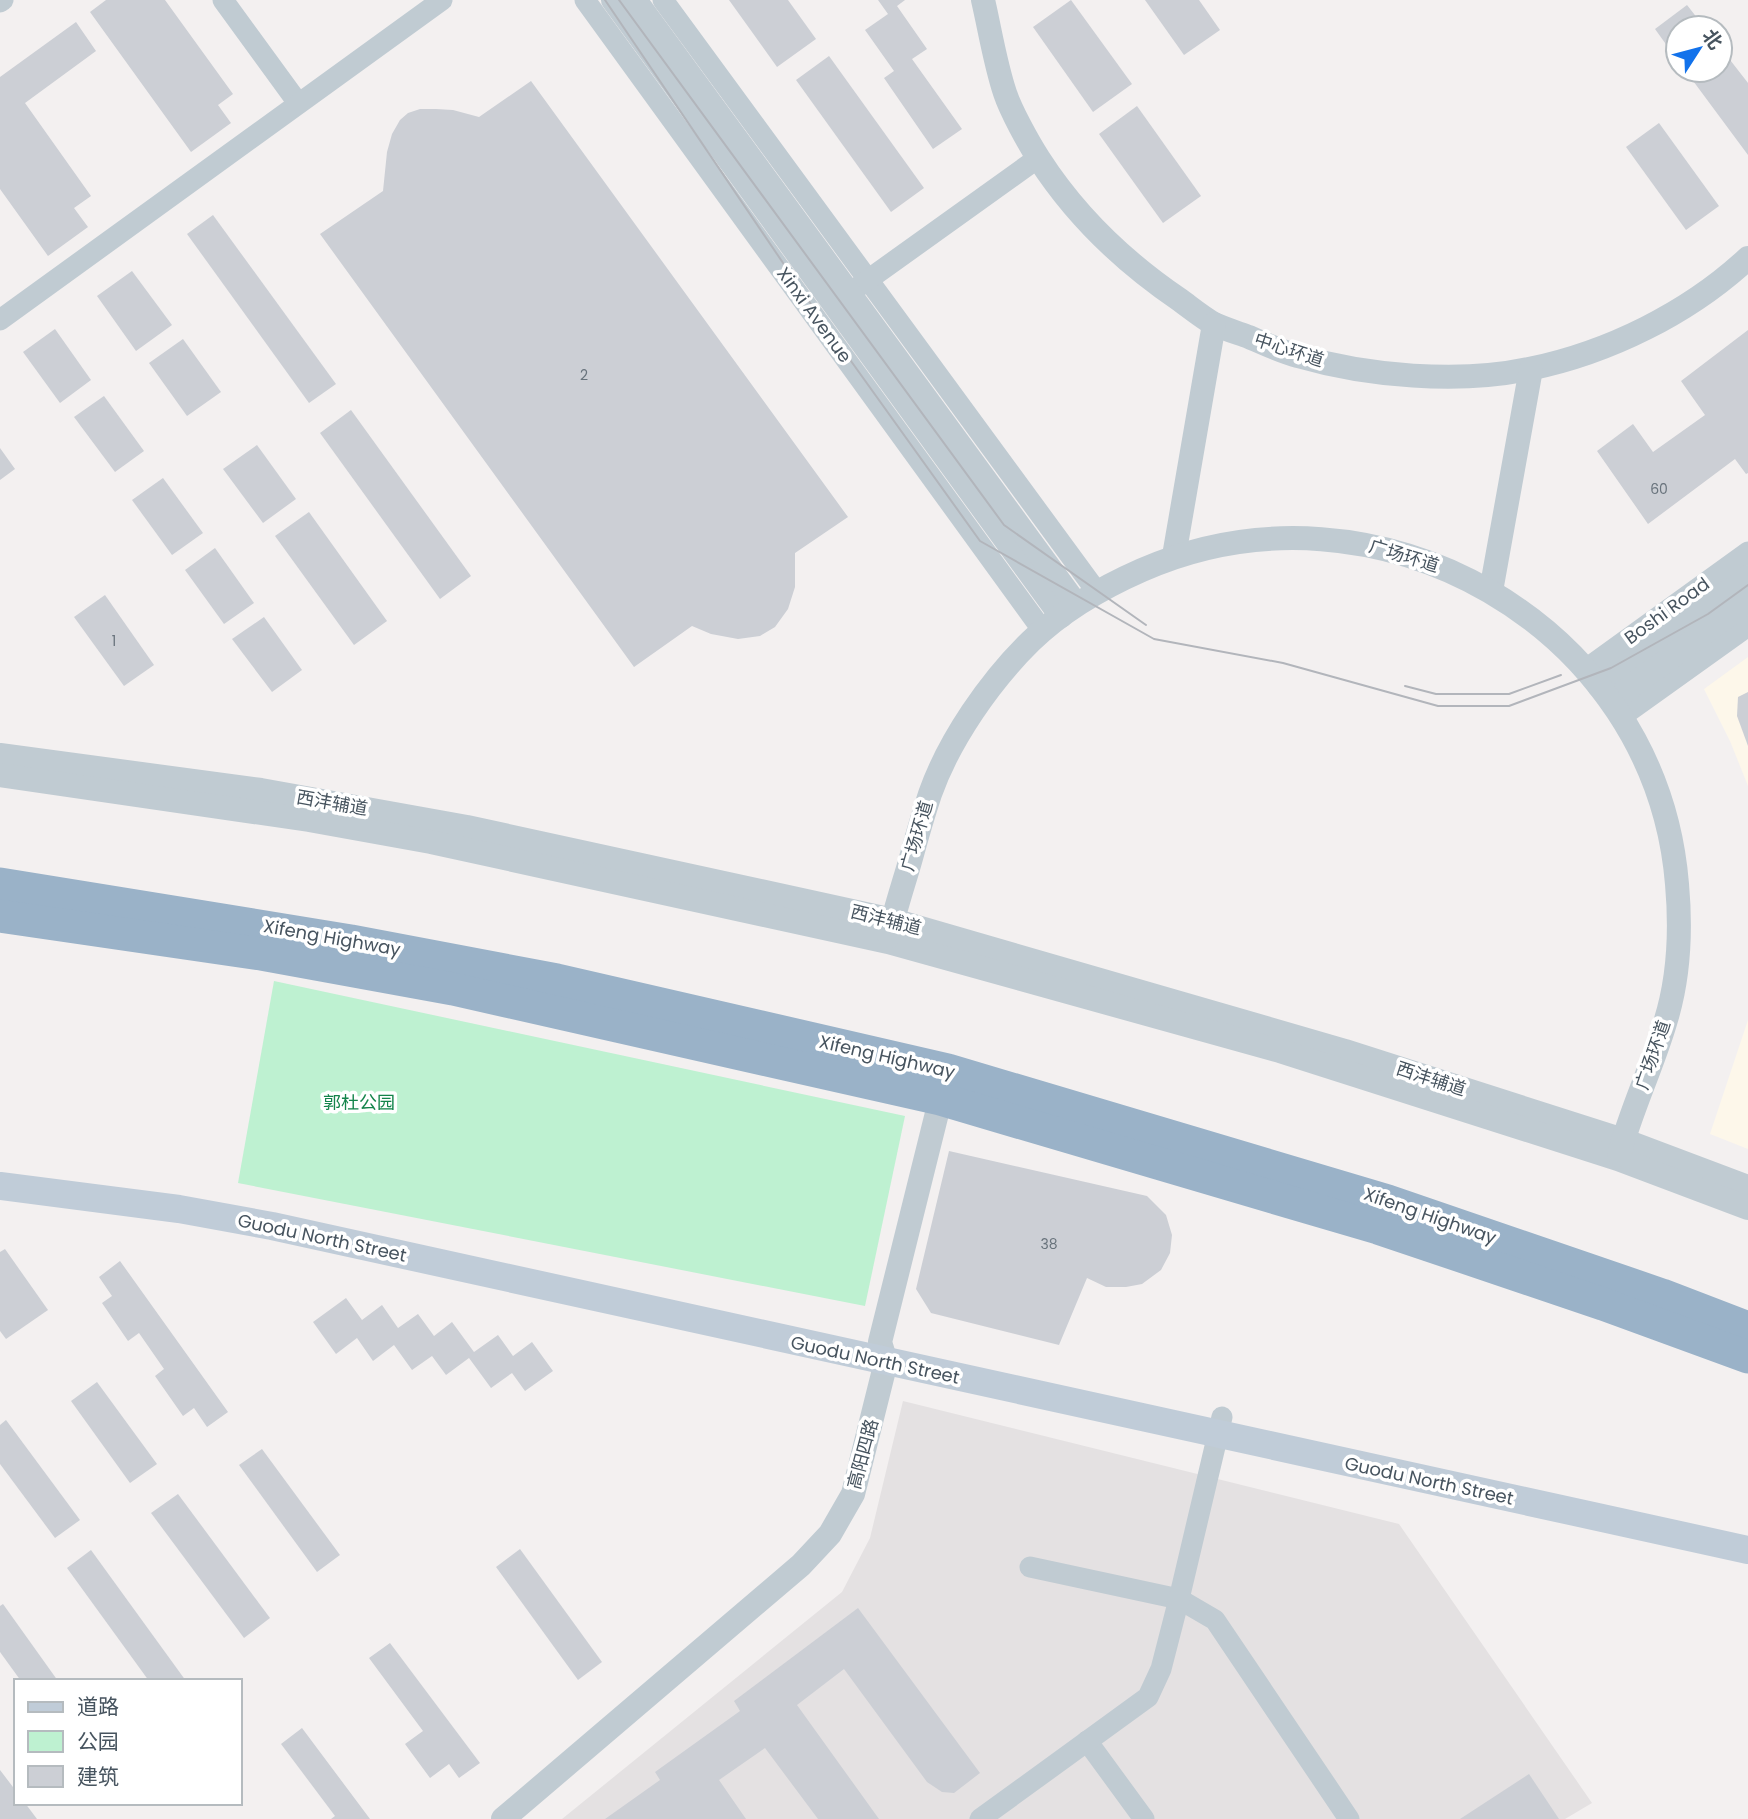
<svg xmlns="http://www.w3.org/2000/svg" width="1748" height="1819" viewBox="0 0 1748 1819" font-family="Poppins,'Noto Sans SC',sans-serif">
	<style>
		.commercial { fill: #fdf7ea }
		.education { fill: #e4e1e2 }
		.green { fill: #bef1d1 }
		.building { fill: #cccfd5 }
		.lines { fill: none; stroke-linecap: round; stroke-linejoin: round }
		.minor { stroke: #c0cbd2; stroke-width: 21 }
		.tertiary { stroke: #c0cbd2; stroke-width: 24 }
		.secondary { stroke: #c0ccd8; stroke-width: 28 }
		.trunk { stroke: #9ab2c8; stroke-width: 33 }
		.tram { stroke: #b2b5bb; stroke-width: 2 }
		.labels { text-anchor: middle; stroke-width: 7; stroke-linejoin: round; paint-order: stroke }
		.number-label { font-size: 14px; fill: #68737c }
		.street-label { font-size: 18px; fill: #47545f; stroke: #fff }
		.park-label { font-size: 18px; fill: #14844b; stroke: #fff }
	</style>
	<rect width="100%" height="100%" fill="#f3f0f0"/>
	<g class="commercial">
		<polygon points="1748,657 1748,786 1730,741 1704,689"/>
		<polygon points="1748,1020 1748,1149 1710,1134"/>
	</g>
	<polygon class="education" points="903,1401 1399,1524 1592,1803 1565,1819 562,1819 842,1592 870,1538"/>
	<polygon class="green" points="274,981 905,1116 865,1306 238,1183"/>
	<g class="building">
		<polygon points="106,0 165,0 233,94 218,105 231,123 191,152 90,12"/>
		<polygon points="729,0 788,0 816,39 777,67"/>
		<polygon points="878,0 905,0 897,6 927,49 912,59 962,129 933,149 884,78 894,71 865,30 888,14"/>
		<polygon points="1071,0 1132,84 1093,112 1033,27"/>
		<polygon points="1145,0 1199,0 1220,30 1184,55"/>
		<polygon points="1687,5 1705,28 1678,28 1678,61 1655,29"/>
		<polygon points="76,22 96,51 25,103 91,196 74,208 88,227 48,256 0,189 0,77"/>
		<polygon points="1720,47 1748,83 1748,155 1685,70 1720,70"/>
		<polygon points="829,56 924,188 891,212 796,80"/>
		<polygon points="531,81 848,517 795,553 795,587 788,609 775,627 760,636 738,639 711,634 692,626 634,667 320,234 383,191 387,152 392,134 400,120 408,113 420,109 436,109 453,110 479,117"/>
		<polygon points="1137,106 1201,196 1163,223 1099,134"/>
		<polygon points="1659,123 1719,206 1686,230 1626,147"/>
		<polygon points="213,215 336,384 309,403 187,234"/>
		<polygon points="132,271 172,325 136,351 97,296"/>
		<polygon points="55,329 91,380 60,403 23,352"/>
		<polygon points="1748,330 1748,473 1746,474 1735,459 1648,524 1597,451 1633,424 1653,452 1705,415 1681,381"/>
		<polygon points="183,339 221,392 187,416 149,363"/>
		<polygon points="104,396 144,451 115,472 74,417"/>
		<polygon points="351,410 471,576 440,599 320,433"/>
		<polygon points="257,445 296,499 263,523 223,469"/>
		<polygon points="0,448 15,469 0,480"/>
		<polygon points="163,478 203,533 172,555 132,500"/>
		<polygon points="309,512 387,621 354,645 275,536"/>
		<polygon points="215,548 254,603 224,624 185,570"/>
		<polygon points="105,595 154,665 124,686 74,617"/>
		<polygon points="264,617 302,670 272,692 232,639"/>
		<polygon points="1748,692 1748,746 1737,716 1738,697"/>
		<polygon points="949,1151 1147,1196 1166,1215 1172,1235 1170,1253 1161,1270 1142,1284 1126,1287 1106,1287 1087,1278 1059,1345 931,1313 916,1289"/>
		<polygon points="5,1249 48,1310 6,1339 0,1331 0,1252"/>
		<polygon points="120,1261 228,1412 207,1427 194,1408 183,1416 155,1376 164,1369 139,1333 128,1341 102,1303 112,1296 99,1277"/>
		<polygon points="346,1298 362,1320 382,1305 398,1328 418,1314 434,1336 452,1322 474,1352 498,1335 513,1356 532,1342 553,1371 525,1391 512,1373 491,1388 469,1358 446,1375 432,1356 412,1370 394,1345 373,1361 357,1338 336,1354 313,1322"/>
		<polygon points="97,1382 157,1464 130,1483 71,1401"/>
		<polygon points="6,1420 80,1520 55,1538 0,1464 0,1425"/>
		<polygon points="262,1449 340,1555 317,1572 239,1465"/>
		<polygon points="178,1494 270,1618 244,1638 151,1513"/>
		<polygon points="520,1549 602,1662 578,1680 496,1567"/>
		<polygon points="91,1550 186,1681 149,1681 67,1568"/>
		<polygon points="3,1604 58,1681 21,1681 0,1652 0,1606"/>
		<polygon points="858,1608 980,1773 954,1793 942,1792 927,1782 844,1669 797,1705 879,1819 818,1819 765,1748 719,1780 746,1819 605,1819 660,1780 655,1772 740,1711 734,1701"/>
		<polygon points="390,1643 480,1763 459,1778 449,1764 430,1778 405,1744 423,1731 369,1658"/>
		<polygon points="302,1728 370,1819 331,1819 335,1816 281,1744"/>
		<polygon points="0,1770 16,1791 16,1803 25,1803 37,1819 0,1819"/>
		<polygon points="1529,1774 1559,1819 1460,1819"/>
	</g>
	<g class="lines">
		<g class="minor">
			<polyline points="223,0 298,103"/>
			<polyline points="585,0 1043,631"/>
			<polyline points="663,0 1097,592"/>
			<polyline points="0,2 3,0"/>
			<polyline points="858,287 1038,158"/>
			<polyline points="0,320 442,0"/>
			<polyline points="1586,669 1748,552"/>
			<polyline points="1621,717 1748,626"/>
			<polyline points="1030,1567 1179,1599 1215,1620 1349,1819"/>
			<polyline points="1087,1741 1144,1819"/>
			<polyline points="980,1819 1148,1697 1161,1669 1179,1599 1222,1417"/>
		</g>
		<g class="tertiary">
			<polyline points="613,0 1061,616"/>
			<polyline points="635,0 1076,604"/>
			<path d="M983,0C990,30 995,63 1005,93C1011,111 1028,142 1039,159C1075,215 1124,262 1180,300C1191,308 1202,317 1214,324C1225,329 1238,333 1249,337C1265,344 1282,352 1298,356C1367,376 1459,384 1529,369C1608,353 1689,313 1748,258"/>
			<polyline points="1174,556 1214,324"/>
			<polyline points="1491,591 1531,369"/>
			<polyline points="1599,686 1748,577"/>
			<polyline points="1611,701 1748,601"/>
			<polyline points="0,755 261,790 467,827 893,920 1345,1051 1623,1140 1748,1187"/>
			<polyline points="0,775 309,820 431,842 888,942 1280,1051 1618,1159 1748,1208"/>
			<path d="M889,936C895,909 904,883 911,858C917,836 923,815 930,794C949,740 990,681 1031,641C1063,610 1101,588 1142,570C1376,467 1656,625 1677,884C1681,929 1679,979 1665,1023C1652,1067 1631,1110 1619,1155"/>
			<polyline points="503,1819 801,1565 830,1534 853,1494 886,1362 880,1342 944,1085"/>
		</g>
		<polyline class="secondary" points="0,1186 179,1209 272,1226 1748,1550"/>
		<g class="trunk">
			<polyline points="0,884 351,941 557,980 948,1070 1388,1201 1662,1295 1748,1328"/>
			<polyline points="0,916 261,954 453,989 940,1099 1378,1228 1603,1304 1748,1357"/>
		</g>
		<g class="tram">
			<polyline points="605,0 823,322 980,541 1154,639 1283,663 1438,706 1509,706 1611,668 1708,614 1748,585"/>
			<polyline points="619,0 1004,525 1146,625"/>
			<polyline points="1405,686 1436,694 1509,694 1561,675"/>
		</g>
	</g>
	<g class="labels">
		<g class="number-label">
			<text x="584" y="380">2</text>
			<text x="1659" y="494">60</text>
			<text x="114" y="646">1</text>
			<text x="1049" y="1249">38</text>
		</g>
		<g class="street-label">
			<text transform="translate(814 315) rotate(54)" y="6">Xinxi Avenue</text>
			<text transform="translate(1289 350) rotate(18)" y="6">中心环道</text>
			<text transform="translate(1404 556) rotate(17)" y="6">广场环道</text>
			<text transform="translate(1667 611) rotate(-36)" y="6">Boshi Road</text>
			<text transform="translate(332 803) rotate(10)" y="6">西沣辅道</text>
			<text transform="translate(917 836) rotate(-74)" y="6">广场环道</text>
			<text transform="translate(886 920) rotate(14)" y="6">西沣辅道</text>
			<text transform="translate(332 938) rotate(10)" y="6">Xifeng Highway</text>
			<text transform="translate(1653 1055) rotate(-71)" y="6">广场环道</text>
			<text transform="translate(887 1057) rotate(13)" y="6">Xifeng Highway</text>
			<text transform="translate(1431 1079) rotate(18)" y="6">西沣辅道</text>
			<text transform="translate(1430 1216) rotate(19)" y="6">Xifeng Highway</text>
			<text transform="translate(322 1238) rotate(12)" y="6">Guodu North Street</text>
			<text transform="translate(875 1360) rotate(12)" y="6">Guodu North Street</text>
			<text transform="translate(863 1454) rotate(-75)" y="6">高阳四路</text>
			<text transform="translate(1429 1481) rotate(12)" y="6">Guodu North Street</text>
		</g>
		<g class="park-label">
			<text x="359" y="1109">郭杜公园</text>
		</g>
	</g>
	<rect x="14" y="1679" width="228" height="126" fill="#ffffff" stroke="#b5bbbf" stroke-width="2"/>
	<rect x="28" y="1702" width="35" height="10" fill="#c0ccd8" stroke="#b5bbbf" stroke-width="2"/>
	<text x="77" y="1714" font-size="21" fill="#47545f">道路</text>
	<rect x="28" y="1731" width="35" height="21" fill="#bef1d1" stroke="#b5bbbf" stroke-width="2"/>
	<text x="77" y="1749" font-size="21" fill="#47545f">公园</text>
	<rect x="28" y="1766" width="35" height="21" fill="#cccfd5" stroke="#b5bbbf" stroke-width="2"/>
	<text x="77" y="1784" font-size="21" fill="#47545f">建筑</text>
	<g transform="translate(1699 49) rotate(54)"><circle r="33" fill="#ffffff" stroke="#b5bbbf" stroke-width="2"/>
	<path d="M0-5L12 26L0 18L-12 26Z" fill="#1272eb"/>
	<text y="-10" font-size="19" font-weight="bold" text-anchor="middle" fill="#47545f">北</text>
	</g>
</svg>
